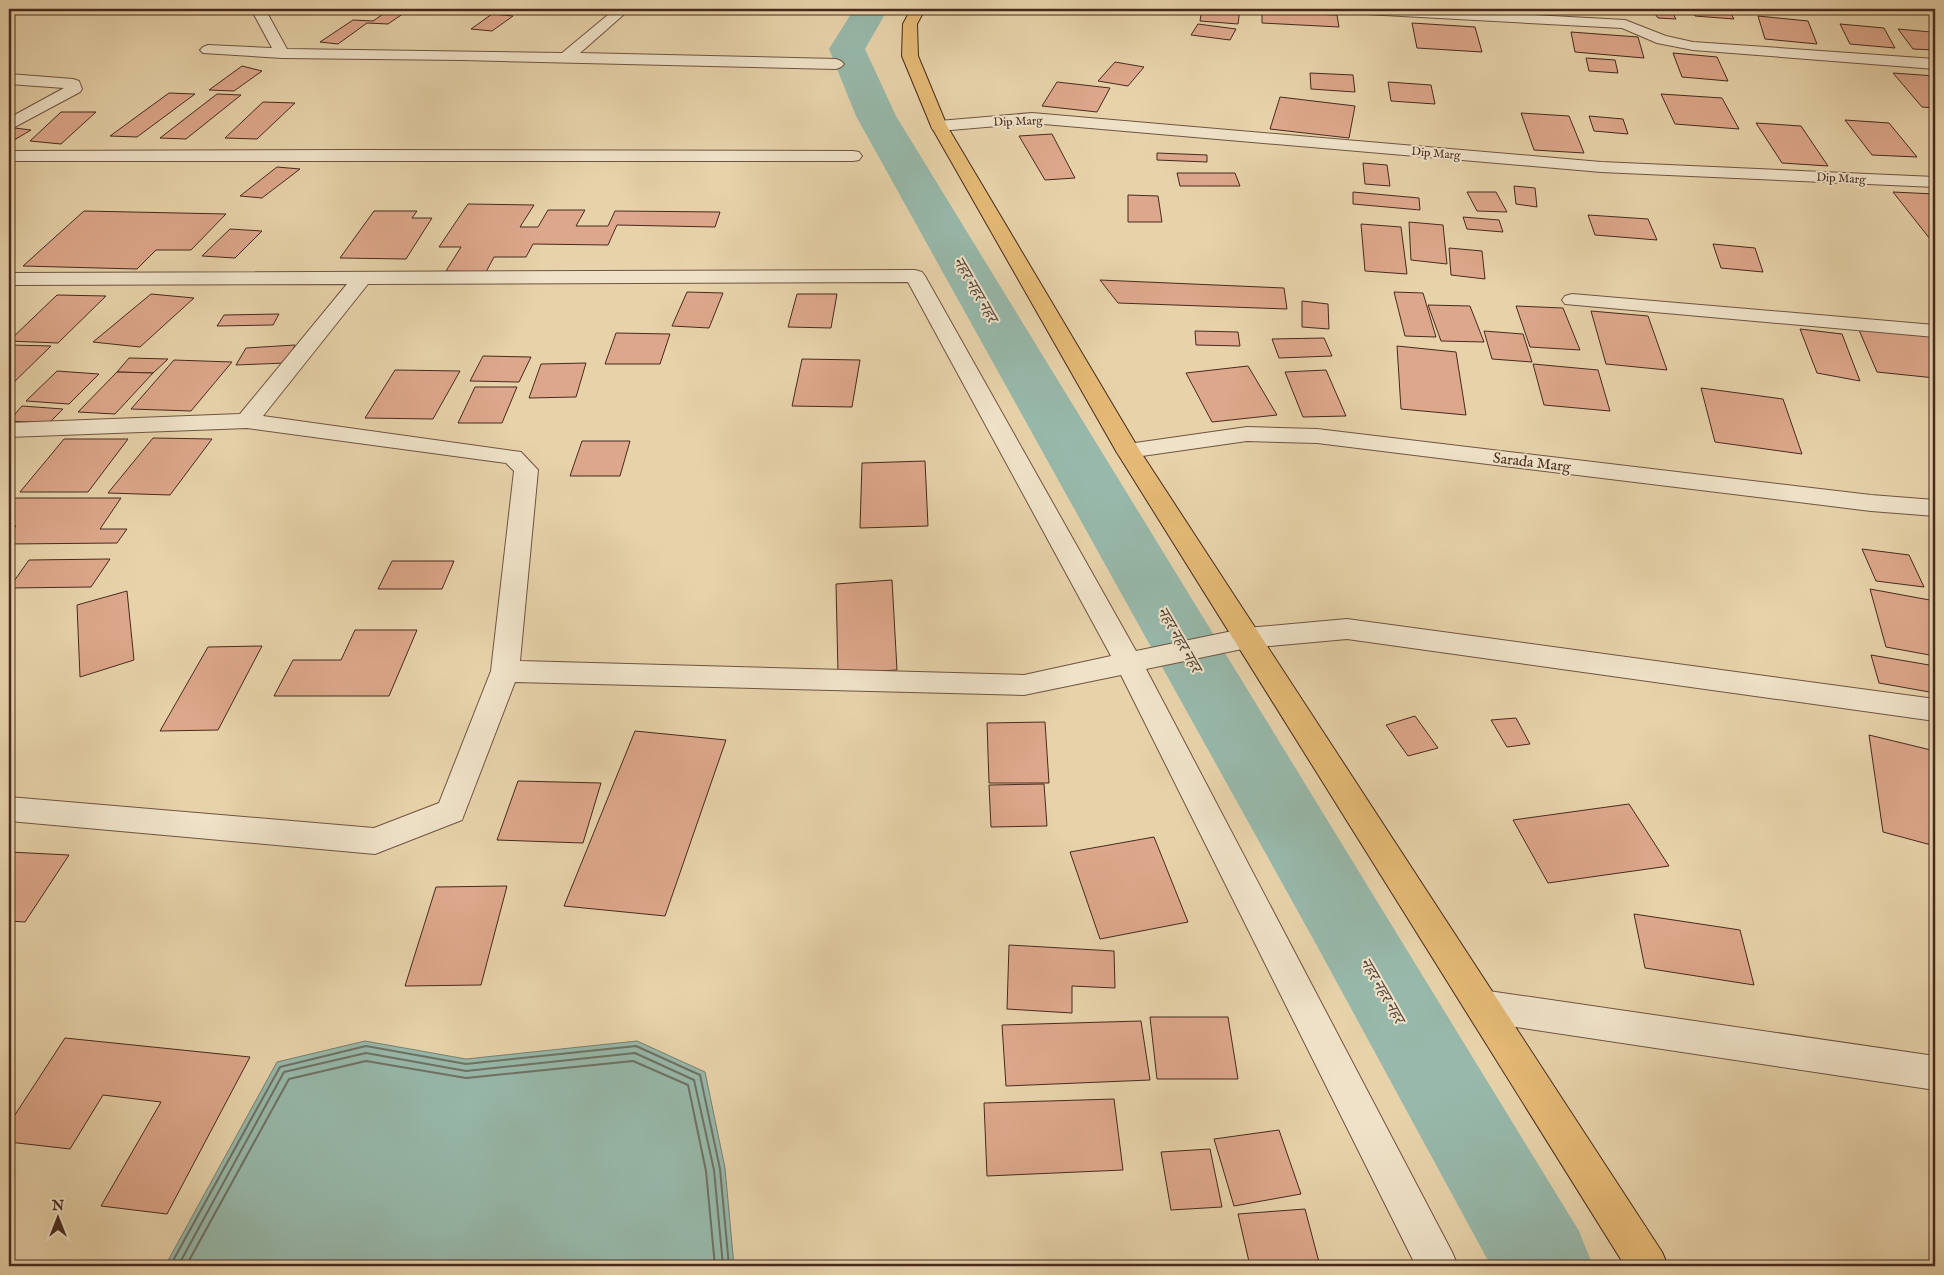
<svg xmlns="http://www.w3.org/2000/svg" width="1944" height="1275" viewBox="0 0 1944 1275" font-family="'IM FELL English','Noto Serif Devanagari',serif">
	<style>
		.water { fill: #97b8aa; stroke: #777f72 }
		.lines { fill: none; stroke-linecap: round; stroke-linejoin: round }
		.shore { stroke: #6f7164; stroke-width: 2 }
		.canal { fill: #97b8aa; fill-rule: evenodd }
		.building { fill: #dda78b; stroke: #472a1e }
		.minor-casing { stroke: #6f5441; stroke-width: 2 }
		.major-casing { stroke: #472a1e; stroke-width: 2 }
		.minor { fill: #efe2c8; fill-rule: evenodd }
		.major { fill: #e4b975; fill-rule: evenodd }
		.labels { text-anchor: middle; stroke-width: 4; stroke-linejoin: round; paint-order: stroke }
		.far-street-label { font-size: 12px; fill: #472a1e; stroke: #efe2c8 }
		.street-label { font-size: 15px; fill: #472a1e; stroke: #efe2c8 }
		.water-label { font-size: 16px; font-style: italic; fill: #57463a; stroke: #efe2c8 }
	</style>
	<rect width="100%" height="100%" fill="#e7d2aa"/>
	<filter id="stains"><feTurbulence type="fractalNoise" baseFrequency=".004" numOctaves="4"/><feColorMatrix values="0 0 0 0 .2 0 0 0 0 .09 0 0 0 0 .02 0 0 0 .5 -.17"/></filter>
	<radialGradient id="worn" r=".72"><stop offset=".6" stop-color="#630" stop-opacity="0"/><stop offset="1" stop-color="#630" stop-opacity=".3"/></radialGradient>
	<polygon class="water" points="365,1041 466,1059 637,1041 705,1072 725,1168 734,1266 165,1266 277,1062"/>
	<g class="lines">
		<g class="shore">
			<polyline points="170,1266 280,1067 366,1046 466,1064 636,1046 700,1075 720,1169 729,1266"/>
			<polyline points="178,1266 284,1072 366,1053 466,1071 635,1053 694,1080 714,1170 723,1266"/>
			<polyline points="186,1266 289,1079 366,1061 466,1078 633,1061 688,1085 706,1171 715,1266"/>
		</g>
		<polygon class="canal" points="854,9 888,9 865,49 896,116 1579,1231 1593,1266 1491,1266 1316,944 856,116 829,49"/>
	</g>
	<g class="building">
		<polygon points="1202,9 1240,9 1238,24 1200,21"/>
		<polygon points="1691,9 1728,9 1734,19 1695,16"/>
		<polygon points="389,10 407,11 388,24 367,23 338,44 320,42 353,20 373,21"/>
		<polygon points="1653,11 1672,12 1676,19 1658,18"/>
		<polygon points="1262,12 1337,15 1339,27 1262,23"/>
		<polygon points="492,14 513,16 492,31 471,29"/>
		<polygon points="1758,16 1808,21 1817,44 1765,39"/>
		<polygon points="1412,23 1475,27 1482,52 1417,48"/>
		<polygon points="1198,24 1236,29 1230,40 1191,35"/>
		<polygon points="1840,24 1884,28 1895,48 1850,44"/>
		<polygon points="1898,29 1931,32 1935,37 1935,50 1913,49"/>
		<polygon points="1571,32 1638,37 1644,58 1575,52"/>
		<polygon points="1673,53 1717,57 1728,81 1682,77"/>
		<polygon points="1586,58 1615,60 1618,73 1589,71"/>
		<polygon points="1115,62 1144,67 1128,86 1098,81"/>
		<polygon points="242,66 262,71 234,91 209,90"/>
		<polygon points="1310,73 1353,75 1355,92 1311,89"/>
		<polygon points="1893,73 1935,76 1935,108 1922,107"/>
		<polygon points="1057,82 1110,88 1097,112 1042,106"/>
		<polygon points="1388,82 1431,85 1435,104 1391,101"/>
		<polygon points="169,93 195,94 137,137 110,136"/>
		<polygon points="217,94 241,95 186,139 160,138"/>
		<polygon points="1661,94 1722,98 1739,129 1675,124"/>
		<polygon points="1280,97 1355,106 1349,138 1270,129"/>
		<polygon points="263,102 295,103 257,139 225,138"/>
		<polygon points="61,112 96,112 61,144 30,141"/>
		<polygon points="1521,113 1569,116 1584,153 1534,150"/>
		<polygon points="1589,116 1623,119 1628,134 1594,131"/>
		<polygon points="1845,120 1889,123 1917,157 1872,155"/>
		<polygon points="1756,123 1801,126 1828,166 1782,163"/>
		<polygon points="15,128 31,130 9,143 9,131"/>
		<polygon points="1052,134 1075,178 1045,180 1019,136"/>
		<polygon points="1157,153 1207,155 1207,162 1157,160"/>
		<polygon points="1363,163 1387,165 1390,186 1365,184"/>
		<polygon points="277,167 300,169 262,198 240,196"/>
		<polygon points="1177,173 1235,173 1240,186 1180,186"/>
		<polygon points="1514,186 1535,188 1537,207 1516,204"/>
		<polygon points="1353,192 1419,198 1420,210 1353,204"/>
		<polygon points="1467,192 1496,192 1507,212 1477,211"/>
		<polygon points="1893,192 1935,194 1935,239 1930,239"/>
		<polygon points="1128,195 1158,196 1162,222 1128,222"/>
		<polygon points="468,204 534,205 520,227 538,227 548,210 585,210 576,226 608,226 615,211 720,212 715,227 617,225 608,245 533,244 526,257 494,257 486,272 446,271 461,247 439,247"/>
		<polygon points="84,211 226,214 191,250 156,250 137,269 23,266"/>
		<polygon points="374,211 417,211 412,218 432,218 406,259 340,258"/>
		<polygon points="1588,215 1648,219 1657,240 1595,235"/>
		<polygon points="1463,217 1499,220 1503,232 1467,229"/>
		<polygon points="1409,222 1443,225 1447,264 1411,260"/>
		<polygon points="1361,224 1401,227 1407,274 1365,271"/>
		<polygon points="230,229 262,231 235,258 202,256"/>
		<polygon points="1713,244 1755,248 1763,272 1721,268"/>
		<polygon points="1449,248 1482,251 1485,279 1451,275"/>
		<polygon points="1100,280 1284,288 1287,309 1118,303"/>
		<polygon points="687,292 723,293 709,328 672,326"/>
		<polygon points="1394,292 1423,293 1436,337 1405,336"/>
		<polygon points="151,294 194,298 140,347 93,342"/>
		<polygon points="797,294 837,294 831,328 788,327"/>
		<polygon points="57,295 106,296 58,343 9,341"/>
		<polygon points="1302,301 1328,304 1329,329 1302,327"/>
		<polygon points="1428,305 1470,306 1484,342 1441,341"/>
		<polygon points="1516,306 1563,308 1580,350 1530,347"/>
		<polygon points="1591,311 1648,316 1667,370 1606,364"/>
		<polygon points="279,314 273,325 217,326 224,315"/>
		<polygon points="1800,329 1842,334 1860,381 1817,373"/>
		<polygon points="1859,330 1935,337 1935,378 1877,372"/>
		<polygon points="1195,331 1238,332 1240,346 1196,345"/>
		<polygon points="1484,331 1523,334 1532,362 1492,359"/>
		<polygon points="616,333 670,334 660,364 605,364"/>
		<polygon points="1324,338 1332,356 1279,358 1272,339"/>
		<polygon points="9,345 51,346 9,387"/>
		<polygon points="295,345 286,363 236,365 246,348"/>
		<polygon points="1397,346 1456,352 1466,415 1401,409"/>
		<polygon points="483,356 531,357 519,382 470,381"/>
		<polygon points="129,358 168,359 153,373 117,372"/>
		<polygon points="802,359 860,360 852,407 792,406"/>
		<polygon points="174,360 232,362 191,411 131,409"/>
		<polygon points="586,363 576,397 529,398 541,364"/>
		<polygon points="1533,364 1598,370 1610,411 1544,405"/>
		<polygon points="1248,366 1277,415 1212,422 1186,373"/>
		<polygon points="395,370 460,371 433,419 365,418"/>
		<polygon points="1326,370 1346,416 1303,417 1285,372"/>
		<polygon points="57,371 99,374 69,404 26,401"/>
		<polygon points="117,372 153,373 115,414 78,412"/>
		<polygon points="475,387 517,387 502,423 458,423"/>
		<polygon points="1701,388 1783,399 1802,454 1715,442"/>
		<polygon points="22,406 63,409 49,423 9,421"/>
		<polygon points="153,438 212,439 170,495 108,493"/>
		<polygon points="64,439 128,439 88,492 20,492"/>
		<polygon points="582,441 630,441 620,476 570,476"/>
		<polygon points="925,461 928,526 860,528 862,463"/>
		<polygon points="9,498 121,498 100,529 127,529 117,543 9,544 9,534 16,526 9,526"/>
		<polygon points="1862,549 1909,555 1924,587 1876,581"/>
		<polygon points="110,559 91,587 9,588 29,560"/>
		<polygon points="392,561 454,561 442,589 378,589"/>
		<polygon points="892,580 897,670 838,673 836,584"/>
		<polygon points="1870,589 1935,601 1935,656 1886,647"/>
		<polygon points="127,591 134,660 80,677 77,605"/>
		<polygon points="355,630 417,630 389,696 274,696 293,660 341,660"/>
		<polygon points="262,646 218,730 160,731 208,647"/>
		<polygon points="1871,655 1935,666 1935,693 1879,683"/>
		<polygon points="1415,716 1438,748 1408,756 1386,725"/>
		<polygon points="1516,718 1530,744 1507,747 1491,720"/>
		<polygon points="1045,722 1049,783 989,783 987,723"/>
		<polygon points="635,731 726,740 665,916 564,906"/>
		<polygon points="1869,735 1935,751 1935,846 1883,832"/>
		<polygon points="518,781 601,783 583,843 497,840"/>
		<polygon points="1044,784 1047,826 991,827 989,785"/>
		<polygon points="1629,804 1669,866 1548,883 1513,820"/>
		<polygon points="1154,837 1188,922 1100,939 1070,852"/>
		<polygon points="9,852 69,855 25,922 9,921"/>
		<polygon points="507,886 481,985 405,986 436,887"/>
		<polygon points="1634,914 1740,930 1754,985 1645,968"/>
		<polygon points="1009,945 1114,951 1115,988 1072,986 1072,1013 1007,1009"/>
		<polygon points="1150,1017 1228,1017 1238,1079 1157,1079"/>
		<polygon points="1141,1021 1150,1080 1006,1086 1002,1025"/>
		<polygon points="65,1038 250,1057 167,1214 101,1206 161,1102 103,1095 70,1149 9,1142 9,1124"/>
		<polygon points="1114,1099 1123,1170 987,1176 984,1103"/>
		<polygon points="1279,1130 1301,1194 1234,1206 1214,1139"/>
		<polygon points="1210,1149 1222,1207 1171,1210 1161,1152"/>
		<polygon points="1305,1209 1320,1266 1250,1266 1238,1214"/>
	</g>
	<g class="lines">
		<g class="minor-casing">
			<g id="minor">
				<polygon points="251,9 265,9 287,49 562,53 615,9 630,9 580,53 836,59 841,61 844,64 841,67 836,69 461,60 282,58 203,53 200,50 203,47 208,45 272,48"/>
				<polygon points="1340,9 1422,9 1625,20 1666,36 1693,42 1935,59 1935,69 1693,50 1657,43 1622,28 1347,13 1342,12"/>
				<polygon points="9,74 73,79 79,81 82,89 80,92 9,130 9,118 64,88 9,84"/>
				<polygon points="1032,113 1601,162 1935,177 1935,187 1601,172 1032,123 939,131 933,130 931,126 933,122 939,121"/>
				<polygon points="355,150 853,151 859,152 862,156 859,160 853,161 9,161 9,151"/>
				<path d="M915,270L922,272L925,276L1136,651L1247,628L1347,619L1935,699V721L1347,639L1247,648L1146,669L1452,1252L1458,1266H1416L1121,675L1024,695L515,682L462,820L375,854L9,821V797L374,828L439,803L491,671L514,471L506,463L247,428L9,437V423L240,414L347,284L9,285V273ZM908,282L1111,656L1024,675L520,661L538,470L521,452L263,416L368,284Z"/>
				<polygon points="1572,294 1935,325 1935,337 1565,304 1562,300 1565,296"/>
				<polygon points="1247,427 1317,429 1871,495 1935,500 1935,516 1871,511 1317,443 1247,441 1128,458 1120,456 1116,451 1120,446 1128,444"/>
				<polygon points="1482,990 1935,1056 1935,1090 1482,1022 1470,1017 1464,1006 1470,995"/>
			</g>
		</g>
		<g class="major-casing">
			<polygon id="major" points="911,9 925,9 917,24 918,56 947,126 1140,451 1662,1252 1668,1266 1625,1266 1116,451 931,126 902,56 903,24"/>
		</g>
		<use href="#minor" class="minor"/>
		<use href="#major" class="major"/>
	</g>
	<g class="labels">
		<g class="far-street-label">
			<text transform="translate(1018 121) rotate(-2)" y="4">Dip Marg</text>
			<text transform="translate(1436 153) rotate(5)" y="4">Dip Marg</text>
			<text transform="translate(1841 178) rotate(3)" y="4">Dip Marg</text>
		</g>
		<g class="street-label">
			<text transform="translate(1532 462) rotate(7)" y="5">Sarada Marg</text>
		</g>
		<g class="water-label">
			<text transform="translate(976 289) rotate(60)" y="6">नहर नहर नहर</text>
			<text transform="translate(1180 639) rotate(60)" y="6">नहर नहर नहर</text>
			<text transform="translate(1383 990) rotate(60)" y="6">नहर नहर नहर</text>
		</g>
	</g>
	<rect width="1944" height="1275" fill="none" stroke="#e7d2aa" stroke-width="30"/>
	<rect x="10" y="10" width="1924" height="1255" fill="none" stroke="#472a1e" stroke-width="2.5"/>
	<rect x="15" y="15" width="1914" height="1245" fill="none" stroke="#472a1e"/>
	<g transform="translate(58 1218)" stroke="#efe2c8" stroke-width="4" paint-order="stroke">
	<path d="M0-4L9 19L0 12L-9 19Z" fill="#472a1e"/>
	<text y="-8" font-size="14" font-weight="bold" text-anchor="middle" fill="#472a1e">N</text>
	</g>
	<rect width="100%" height="100%" filter="url(#stains)"/>
	<rect width="100%" height="100%" fill="url(#worn)"/>
</svg>
